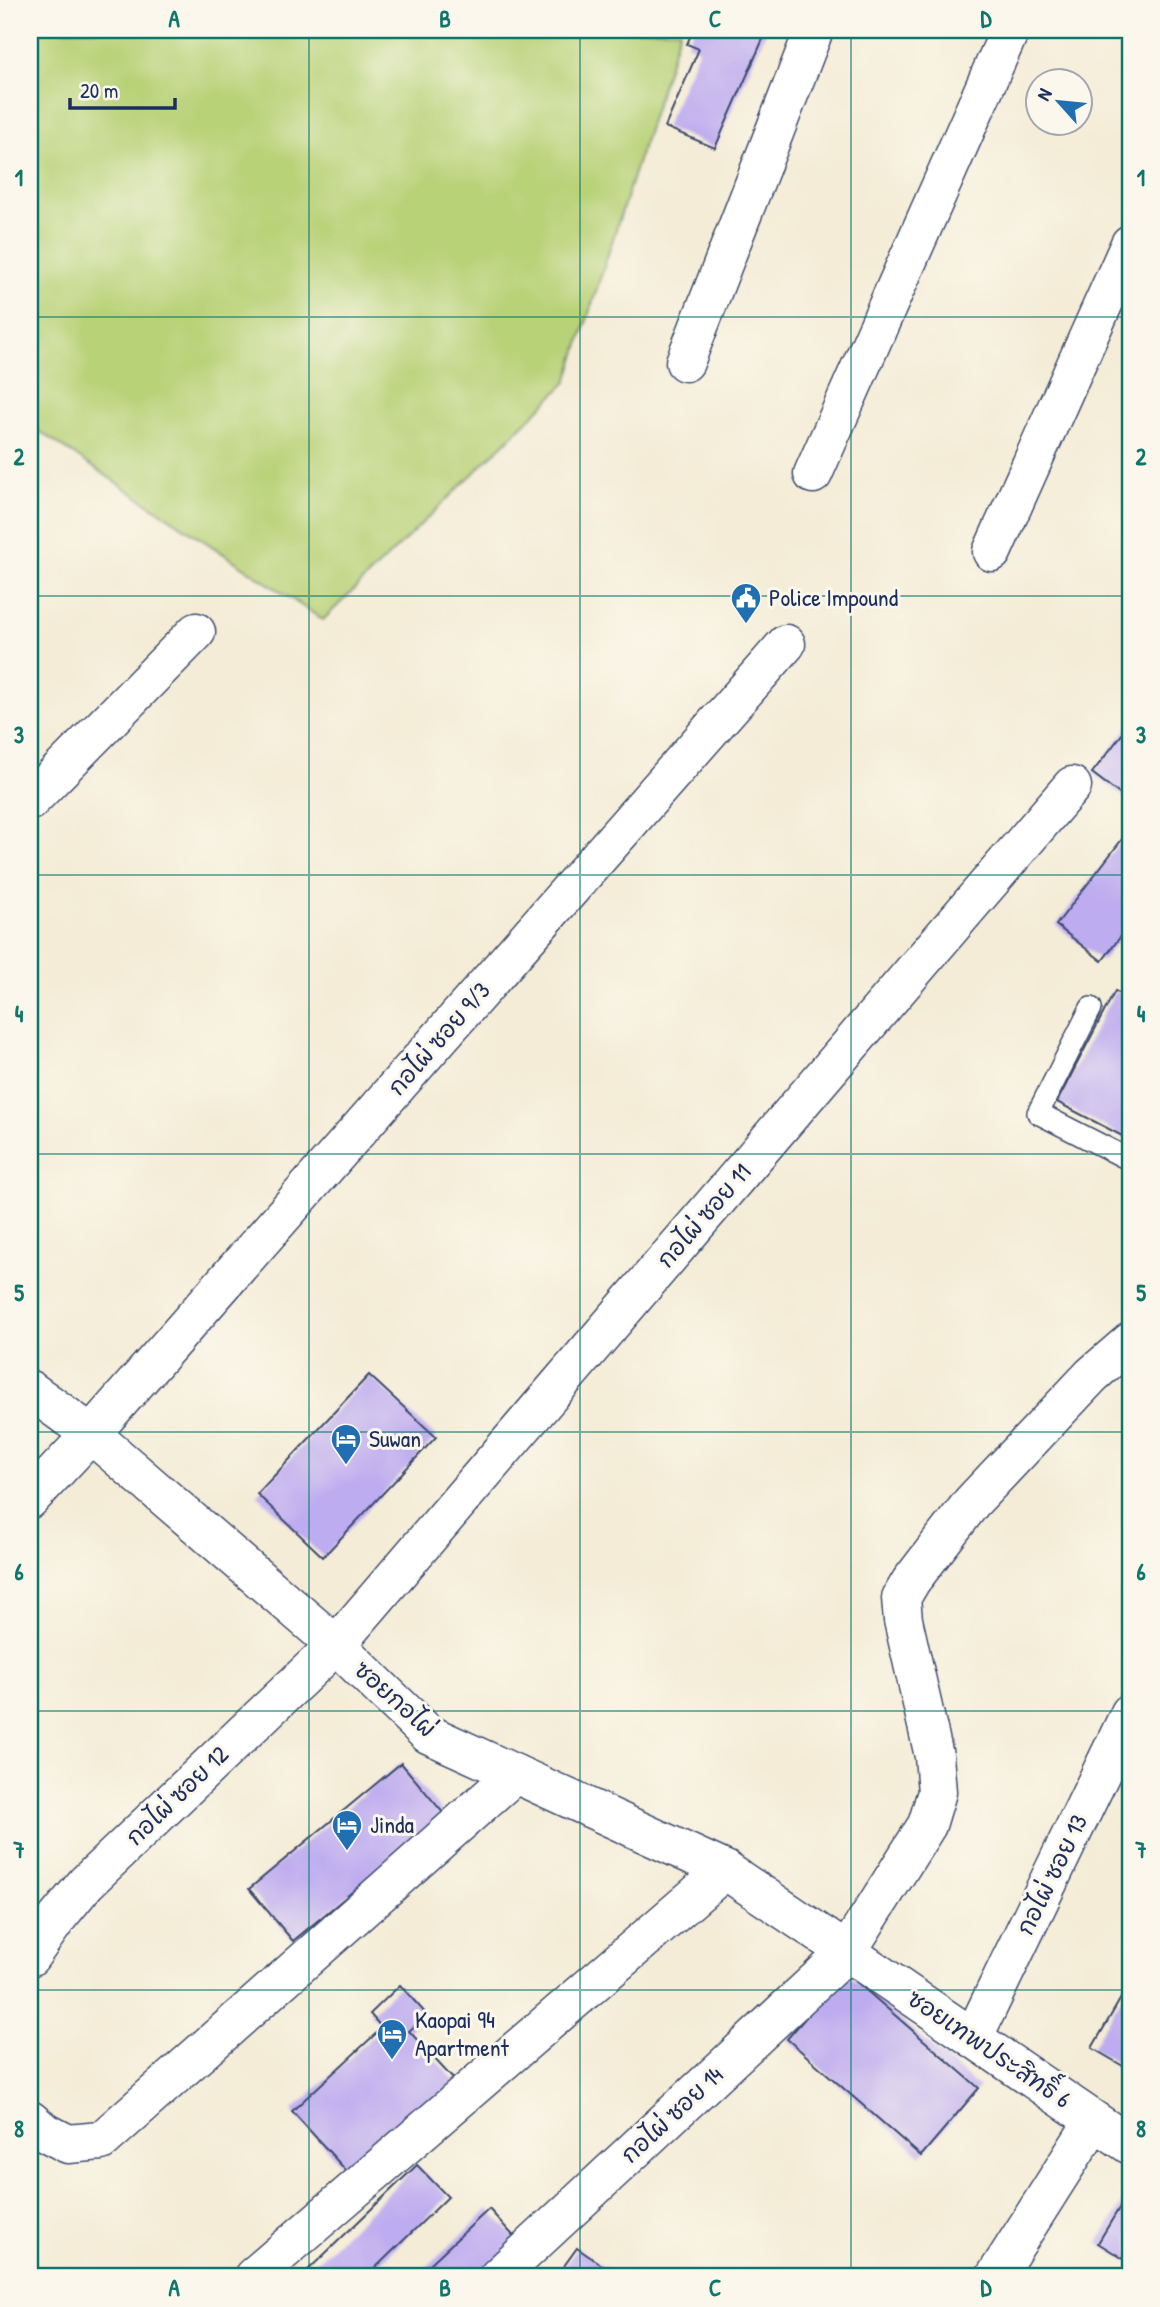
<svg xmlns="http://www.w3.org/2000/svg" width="1160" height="2307" viewBox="0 0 1160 2307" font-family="'Patrick Hand','Playpen Sans Thai',sans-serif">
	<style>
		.green { fill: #b8d277; stroke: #6a806a; stroke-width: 2 }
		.building { fill: #bdacef }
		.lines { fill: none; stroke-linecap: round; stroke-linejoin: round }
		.lane-casing { stroke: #3c4b70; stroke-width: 24 }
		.street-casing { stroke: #3c4b70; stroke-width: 41 }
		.secondary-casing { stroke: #3c4b70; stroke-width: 41 }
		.lane { stroke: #fff; stroke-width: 21 }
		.street { stroke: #fff; stroke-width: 38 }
		.secondary { stroke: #fff; stroke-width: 38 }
		.grid { fill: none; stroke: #0f766e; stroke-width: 2; stroke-opacity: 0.55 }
		.labels { text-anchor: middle; stroke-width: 6; stroke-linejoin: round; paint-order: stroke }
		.poi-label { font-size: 24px; fill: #1b2f5e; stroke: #fbf7ec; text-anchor: start }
		.street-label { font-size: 24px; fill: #1b2f5e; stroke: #fbf7ec }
		.neatline { fill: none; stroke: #0f766e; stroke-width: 2.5 }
		.grid-label { font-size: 23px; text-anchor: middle; font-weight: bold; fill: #0f766e }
	</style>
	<rect width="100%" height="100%" fill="#fbf7ec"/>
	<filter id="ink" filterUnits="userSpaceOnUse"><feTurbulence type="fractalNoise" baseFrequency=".0143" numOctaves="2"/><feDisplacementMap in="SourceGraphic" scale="14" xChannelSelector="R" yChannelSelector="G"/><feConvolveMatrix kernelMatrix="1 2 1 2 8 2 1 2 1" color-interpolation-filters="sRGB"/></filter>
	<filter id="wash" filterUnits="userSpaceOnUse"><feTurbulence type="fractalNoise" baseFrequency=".00686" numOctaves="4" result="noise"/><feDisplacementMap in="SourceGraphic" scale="28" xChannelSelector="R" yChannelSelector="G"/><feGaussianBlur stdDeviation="1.57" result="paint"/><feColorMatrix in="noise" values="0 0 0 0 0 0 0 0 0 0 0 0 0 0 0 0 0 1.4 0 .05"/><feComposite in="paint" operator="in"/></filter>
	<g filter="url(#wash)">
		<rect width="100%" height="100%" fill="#f4ecd6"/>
		<polygon class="green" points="30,30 680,30 567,382 323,620 30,425"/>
		<g id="blocks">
			<g class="building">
				<polygon points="693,30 767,30 715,148 665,127 699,49 687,44"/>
				<polygon points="1130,724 1130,802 1092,773"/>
				<polygon points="1130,829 1130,924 1102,961 1056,925"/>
				<polygon points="1115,991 1130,999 1130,1140 1057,1102"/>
				<polygon points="369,1375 436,1437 323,1557 257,1494"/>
				<polygon points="401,1763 445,1815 293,1941 249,1889"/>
				<polygon points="845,1972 979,2088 921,2156 787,2039"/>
				<polygon points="400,1985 427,2015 409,2031 455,2081 351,2176 292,2111 382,2028 370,2014"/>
				<polygon points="1128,1986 1130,1988 1130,2070 1092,2048"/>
				<polygon points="417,2165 448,2197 366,2277 309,2277 305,2273"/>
				<polygon points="1130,2190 1130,2263 1098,2243"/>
				<polygon points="489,2209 519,2242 481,2277 416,2277"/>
				<polygon points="577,2248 619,2277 556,2277"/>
			</g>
		</g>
	</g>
	<g filter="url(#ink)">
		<use href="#blocks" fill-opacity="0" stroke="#3c4b70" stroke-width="2"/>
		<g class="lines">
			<g class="lane-casing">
				<polyline id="lane" points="1091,1008 1038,1113 1130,1160"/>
			</g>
			<g class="street-casing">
				<g id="street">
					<polyline points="685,362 814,30"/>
					<polyline points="813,474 1010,30"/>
					<polyline points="992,552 1130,244"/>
					<polyline points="30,801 196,632"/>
					<polyline points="30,1499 91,1434 786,644"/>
					<polyline points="847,1952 1130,2145"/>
					<polyline points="30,1957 58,1917 86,1883 336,1645 1072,786"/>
					<polyline points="973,2038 1130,1713"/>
					<polyline points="30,2120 43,2131 68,2144 101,2141 515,1774"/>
					<polyline points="253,2277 725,1870"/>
					<polyline points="498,2277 847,1952 927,1825 937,1792 934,1756 903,1620 901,1598 911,1581 972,1502 1092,1375 1130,1342"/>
					<polyline points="995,2277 1094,2121"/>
				</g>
			</g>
			<g class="secondary-casing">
				<polyline id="secondary" points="30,1390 91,1434 336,1645 428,1734 725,1870 847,1952"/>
			</g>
			<use href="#lane" class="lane"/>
			<use href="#street" class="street"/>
			<use href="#secondary" class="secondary"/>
		</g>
	</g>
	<path class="grid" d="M309,30V2277M580,30V2277M851,30V2277M30,317H1130M30,596H1130M30,875H1130M30,1154H1130M30,1432H1130M30,1711H1130M30,1990H1130"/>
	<defs>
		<g id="civic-pin" transform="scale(1.575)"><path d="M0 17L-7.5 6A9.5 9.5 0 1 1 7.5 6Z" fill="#1f6fb2" stroke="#fbf7ec"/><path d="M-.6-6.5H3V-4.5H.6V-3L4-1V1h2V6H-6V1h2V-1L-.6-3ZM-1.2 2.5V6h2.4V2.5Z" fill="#fff"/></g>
		<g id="hotel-pin" transform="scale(1.575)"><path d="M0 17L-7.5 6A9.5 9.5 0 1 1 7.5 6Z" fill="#1f6fb2" stroke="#fbf7ec"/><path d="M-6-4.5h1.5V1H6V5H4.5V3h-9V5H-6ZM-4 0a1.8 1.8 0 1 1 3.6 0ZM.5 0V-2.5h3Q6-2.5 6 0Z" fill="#fff"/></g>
	</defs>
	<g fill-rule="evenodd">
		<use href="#civic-pin" x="746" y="598"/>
		<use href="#hotel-pin" x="346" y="1439"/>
		<use href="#hotel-pin" x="347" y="1825"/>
		<use href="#hotel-pin" x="392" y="2034"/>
	</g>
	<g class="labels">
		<g class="poi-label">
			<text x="769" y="606">Police Impound</text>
			<text x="369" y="1447">Suwan</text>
			<text x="370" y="1833">Jinda</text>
			<text x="415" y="2028">Kaopai 94<tspan x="415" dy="28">Apartment</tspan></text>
		</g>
		<g class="street-label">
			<text transform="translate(439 1039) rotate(-49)" y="8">กอไผ่ ซอย 9/3</text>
			<text transform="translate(704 1216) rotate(-49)" y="8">กอไผ่ ซอย 11</text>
			<text transform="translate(395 1699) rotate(42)" y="8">ซอยกอไผ่</text>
			<text transform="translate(177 1796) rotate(-44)" y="8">กอไผ่ ซอย 12</text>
			<text transform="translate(1052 1875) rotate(-64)" y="8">กอไผ่ ซอย 13</text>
			<text transform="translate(989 2049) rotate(34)" y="8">ซอยเทพประสิทธิ์ 6</text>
			<text transform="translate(672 2115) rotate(-43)" y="8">กอไผ่ ซอย 14</text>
		</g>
	</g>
	<rect width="1160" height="2307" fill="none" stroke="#fbf7ec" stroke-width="77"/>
	<g transform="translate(1059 102) rotate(297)"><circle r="33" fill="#fbf7ec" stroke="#a1a7b3" stroke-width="2"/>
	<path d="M0-5L12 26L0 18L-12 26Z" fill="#1f6fb2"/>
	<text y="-10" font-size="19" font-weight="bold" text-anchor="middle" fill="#1b2f5e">N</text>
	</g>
	<path d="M70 98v10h105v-10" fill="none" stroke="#1b2f5e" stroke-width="3.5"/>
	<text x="80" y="98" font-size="21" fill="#1b2f5e" stroke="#fbf7ec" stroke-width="5" paint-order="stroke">20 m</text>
	<rect x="38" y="38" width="1084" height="2230" class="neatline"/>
	<g class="grid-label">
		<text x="174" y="27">A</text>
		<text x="445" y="27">B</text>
		<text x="715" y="27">C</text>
		<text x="986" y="27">D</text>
		<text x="19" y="186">1</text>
		<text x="1141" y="186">1</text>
		<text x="19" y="465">2</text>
		<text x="1141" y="465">2</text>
		<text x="19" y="743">3</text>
		<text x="1141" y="743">3</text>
		<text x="19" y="1022">4</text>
		<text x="1141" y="1022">4</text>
		<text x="19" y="1301">5</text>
		<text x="1141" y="1301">5</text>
		<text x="19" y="1580">6</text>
		<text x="1141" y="1580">6</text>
		<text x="19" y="1858">7</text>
		<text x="1141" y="1858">7</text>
		<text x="19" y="2137">8</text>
		<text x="1141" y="2137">8</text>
		<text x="174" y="2296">A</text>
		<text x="445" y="2296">B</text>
		<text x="715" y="2296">C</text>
		<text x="986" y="2296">D</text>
	</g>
</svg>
